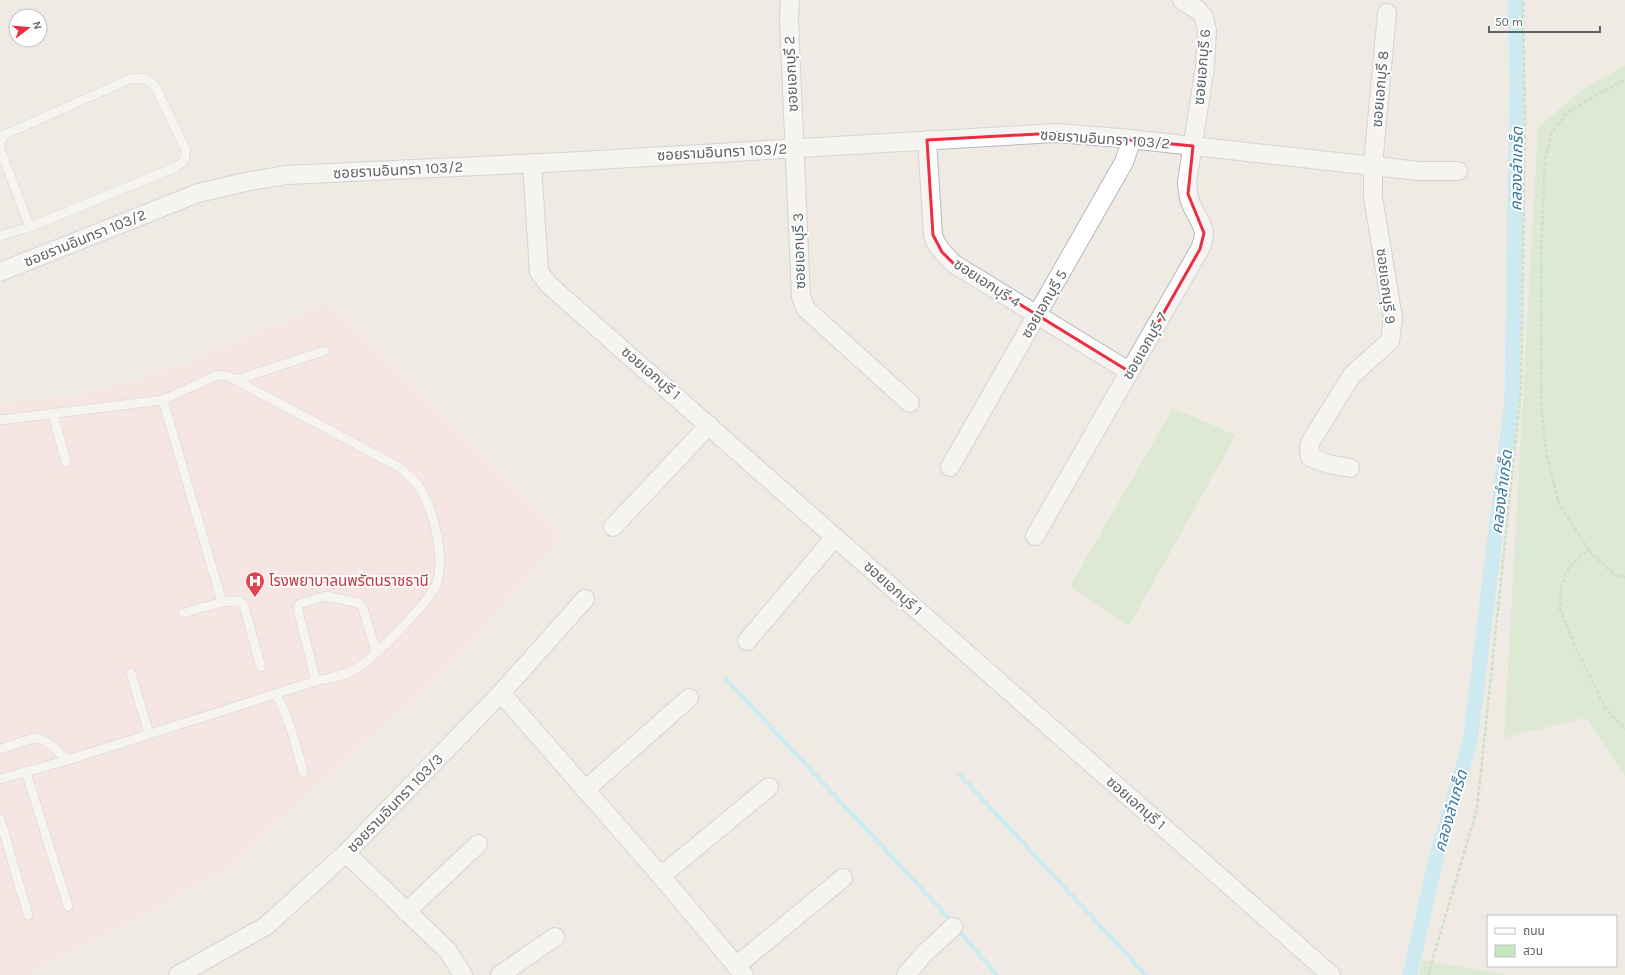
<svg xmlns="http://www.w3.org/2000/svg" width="1625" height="975" viewBox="0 0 1625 975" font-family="Karla,'Noto Sans Thai',sans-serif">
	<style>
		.medical { fill: #fce0e3 }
		.green { fill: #c7e7c0 }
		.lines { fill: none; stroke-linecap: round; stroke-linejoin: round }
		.stream { stroke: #a4e8ff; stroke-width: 4.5 }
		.canal { stroke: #a4e8ff; stroke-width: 15 }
		.service-casing { stroke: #b5b8bb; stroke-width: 10 }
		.minor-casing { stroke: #b5b8bb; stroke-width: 20 }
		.path { stroke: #9fd2a4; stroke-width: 2.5; stroke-dasharray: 4 2; stroke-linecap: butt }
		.service { stroke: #fff; stroke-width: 9 }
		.minor { stroke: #fff; stroke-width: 18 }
		.marked { fill: none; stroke: #ec2e41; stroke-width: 3; stroke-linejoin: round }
		.labels { text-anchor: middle; stroke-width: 4; stroke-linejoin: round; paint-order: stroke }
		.street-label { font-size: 15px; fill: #5c6265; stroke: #fff }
		.health-label { font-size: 15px; fill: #be3a42; stroke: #fff; text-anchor: start }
		.water-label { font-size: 16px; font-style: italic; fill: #377898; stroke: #fff }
	</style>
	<rect width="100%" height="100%" fill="#efebe4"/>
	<polygon class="medical" points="327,303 562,537 457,659 226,869 156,908 27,975 0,975 0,404 89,393 180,366"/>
	<g class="green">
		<polygon points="1625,65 1625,777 1586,718 1504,738 1538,127 1582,90"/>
		<polygon points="1173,408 1236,435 1129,626 1070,586"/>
		<polygon points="1422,960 1509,975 1420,975"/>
	</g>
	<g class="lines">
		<g class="stream">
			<polyline points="726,679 936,904 997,975"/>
			<polyline points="960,775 1146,975"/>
		</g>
		<polyline class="canal" points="1410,975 1436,859 1470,742 1512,399 1517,80 1515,0"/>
		<g class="service-casing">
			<g id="service">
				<polyline points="0,236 30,227 0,149 1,141 4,135 130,79 144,78 155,86 186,150 184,161 176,167 30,227"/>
				<polyline points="236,380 324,351"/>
				<polyline points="53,414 66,462"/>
				<polyline points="0,420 163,400 222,602 183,613"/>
				<polyline points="222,602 239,601 244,606 261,667"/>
				<polyline points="131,673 149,734"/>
				<polyline points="316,681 298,610 299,605 302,603 326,596 359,603 363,608 376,652"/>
				<path d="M276,694C289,719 296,744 303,772"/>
				<path d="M0,749L34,738C47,738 58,752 68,760"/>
				<polyline points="26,772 68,906"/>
				<path d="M0,779L68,760L316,681C330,678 344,676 356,669C373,659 429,602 436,585C446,559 434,506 416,483C411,477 405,472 399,467L228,376L217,375L163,400"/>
				<polyline points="0,819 28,915"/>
			</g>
		</g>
		<g class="minor-casing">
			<g id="minor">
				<polyline points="790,0 789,16 790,44 801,297 806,309 910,403"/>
				<path d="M927,140L933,235C936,247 945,255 954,264L1130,372"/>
				<polyline points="532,163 539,272 549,285 1331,975"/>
				<polyline points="0,272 198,193 250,181 287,175 563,162 1056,133 1121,138 1419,171 1458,171"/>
				<polyline points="950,467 1124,162 1132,139"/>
				<polyline points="1350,468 1328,464 1310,457 1309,448 1311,441 1352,375 1390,341 1393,318 1373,197 1373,165 1387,13"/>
				<polyline points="613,527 709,425"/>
				<path d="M1035,536L1200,249C1202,244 1204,238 1204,233C1203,223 1195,214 1191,204C1188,197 1188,190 1187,182L1205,67L1207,30L1204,17L1198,10L1182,0"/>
				<polyline points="747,641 835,537"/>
				<polyline points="501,693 661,876 744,975"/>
				<polyline points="585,790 689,698"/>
				<polyline points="346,853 448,951 463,975"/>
				<polyline points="661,876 769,787"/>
				<polyline points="406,912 478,844"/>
				<polyline points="736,966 843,878"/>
				<polyline points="178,975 266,926 346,853 501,693 585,599"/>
				<polyline points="500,975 555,937"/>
				<polyline points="906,975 923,955 953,927"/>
			</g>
		</g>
		<g class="path">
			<polyline points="1589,551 1559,503 1547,458 1541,405 1541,256 1545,159 1552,132 1566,114 1596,95 1625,80"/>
			<polyline points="1625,577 1615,575 1589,551 1583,554 1569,567 1561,587 1560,609 1574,644 1606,709 1625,729"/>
			<polyline points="1428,975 1477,809 1521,389 1525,123 1523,0"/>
		</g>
		<use href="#service" class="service"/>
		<use href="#minor" class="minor"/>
	</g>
	<path d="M0 0H1625V975H0ZM1056,133L1193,146L1188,194L1204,233L1200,249L1130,372L954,264L942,252L933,235L927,140Z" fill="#efebe4" fill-opacity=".55" fill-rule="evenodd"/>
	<path class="marked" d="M1056,133L1193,146L1188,194L1204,233L1200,249L1130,372L954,264L942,252L933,235L927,140Z"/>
	<defs>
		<g id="hospital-pin" transform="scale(1)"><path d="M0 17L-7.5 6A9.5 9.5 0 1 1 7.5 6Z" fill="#e0444e" stroke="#fff"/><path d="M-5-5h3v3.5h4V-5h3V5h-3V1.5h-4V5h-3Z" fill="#fff"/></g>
	</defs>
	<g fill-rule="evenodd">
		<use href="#hospital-pin" x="255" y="581"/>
	</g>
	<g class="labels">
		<g class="street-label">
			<text transform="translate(1202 67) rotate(-85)" y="5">ซอยเอกบุรี 6</text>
			<text transform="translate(791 74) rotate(-93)" y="5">ซอยเอกบุรี 2</text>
			<text transform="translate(1380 89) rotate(-85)" y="5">ซอยเอกบุรี 8</text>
			<text transform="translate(1105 139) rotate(4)" y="5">ซอยรามอินทรา 103/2</text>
			<text transform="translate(722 152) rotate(-3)" y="5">ซอยรามอินทรา 103/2</text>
			<text transform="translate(398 170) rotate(-3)" y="5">ซอยรามอินทรา 103/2</text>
			<text transform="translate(85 238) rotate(-22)" y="5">ซอยรามอินทรา 103/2</text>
			<text transform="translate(799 251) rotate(-92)" y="5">ซอยเอกบุรี 3</text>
			<text transform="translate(987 283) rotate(33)" y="5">ซอยเอกบุรี 4</text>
			<text transform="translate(1386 286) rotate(83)" y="5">ซอยเอกบุรี 9</text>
			<text transform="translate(1044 304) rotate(-60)" y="5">ซอยเอกบุรี 5</text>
			<text transform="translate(1145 346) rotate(-60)" y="5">ซอยเอกบุรี 7</text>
			<text transform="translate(651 373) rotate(41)" y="5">ซอยเอกบุรี 1</text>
			<text transform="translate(893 588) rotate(42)" y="5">ซอยเอกบุรี 1</text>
			<text transform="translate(395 803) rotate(-46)" y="5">ซอยรามอินทรา 103/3</text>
			<text transform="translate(1136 803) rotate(41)" y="5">ซอยเอกบุรี 1</text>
		</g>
		<g class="health-label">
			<text x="269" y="586">โรงพยาบาลนพรัตนราชธานี</text>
		</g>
		<g class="water-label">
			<text transform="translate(1516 169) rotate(-89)" y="6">คลองลำเกร็ด</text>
			<text transform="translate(1501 492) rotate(-83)" y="6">คลองลำเกร็ด</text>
			<text transform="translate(1450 811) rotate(-74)" y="6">คลองลำเกร็ด</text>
		</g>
	</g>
	<rect x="1487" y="915" width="130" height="52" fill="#ffffff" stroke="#bec0c1"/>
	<rect x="1495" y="928" width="20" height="6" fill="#ffffff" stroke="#bec0c1"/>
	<text x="1523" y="935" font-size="12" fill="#5c6265">ถนน</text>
	<rect x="1495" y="945" width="20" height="12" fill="#c7e7c0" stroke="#bec0c1"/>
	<text x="1523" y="955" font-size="12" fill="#5c6265">สวน</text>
	<g transform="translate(28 28) rotate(74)"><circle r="19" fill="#ffffff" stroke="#bec0c1"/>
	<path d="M0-3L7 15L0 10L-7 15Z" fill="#ec2e41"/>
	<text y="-6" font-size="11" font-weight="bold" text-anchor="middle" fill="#5c6265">N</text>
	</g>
	<path d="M1489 26v6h111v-6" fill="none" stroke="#5c6265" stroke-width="2"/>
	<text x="1495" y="26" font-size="12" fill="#5c6265" stroke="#ffffff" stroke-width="3" paint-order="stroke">50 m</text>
</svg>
